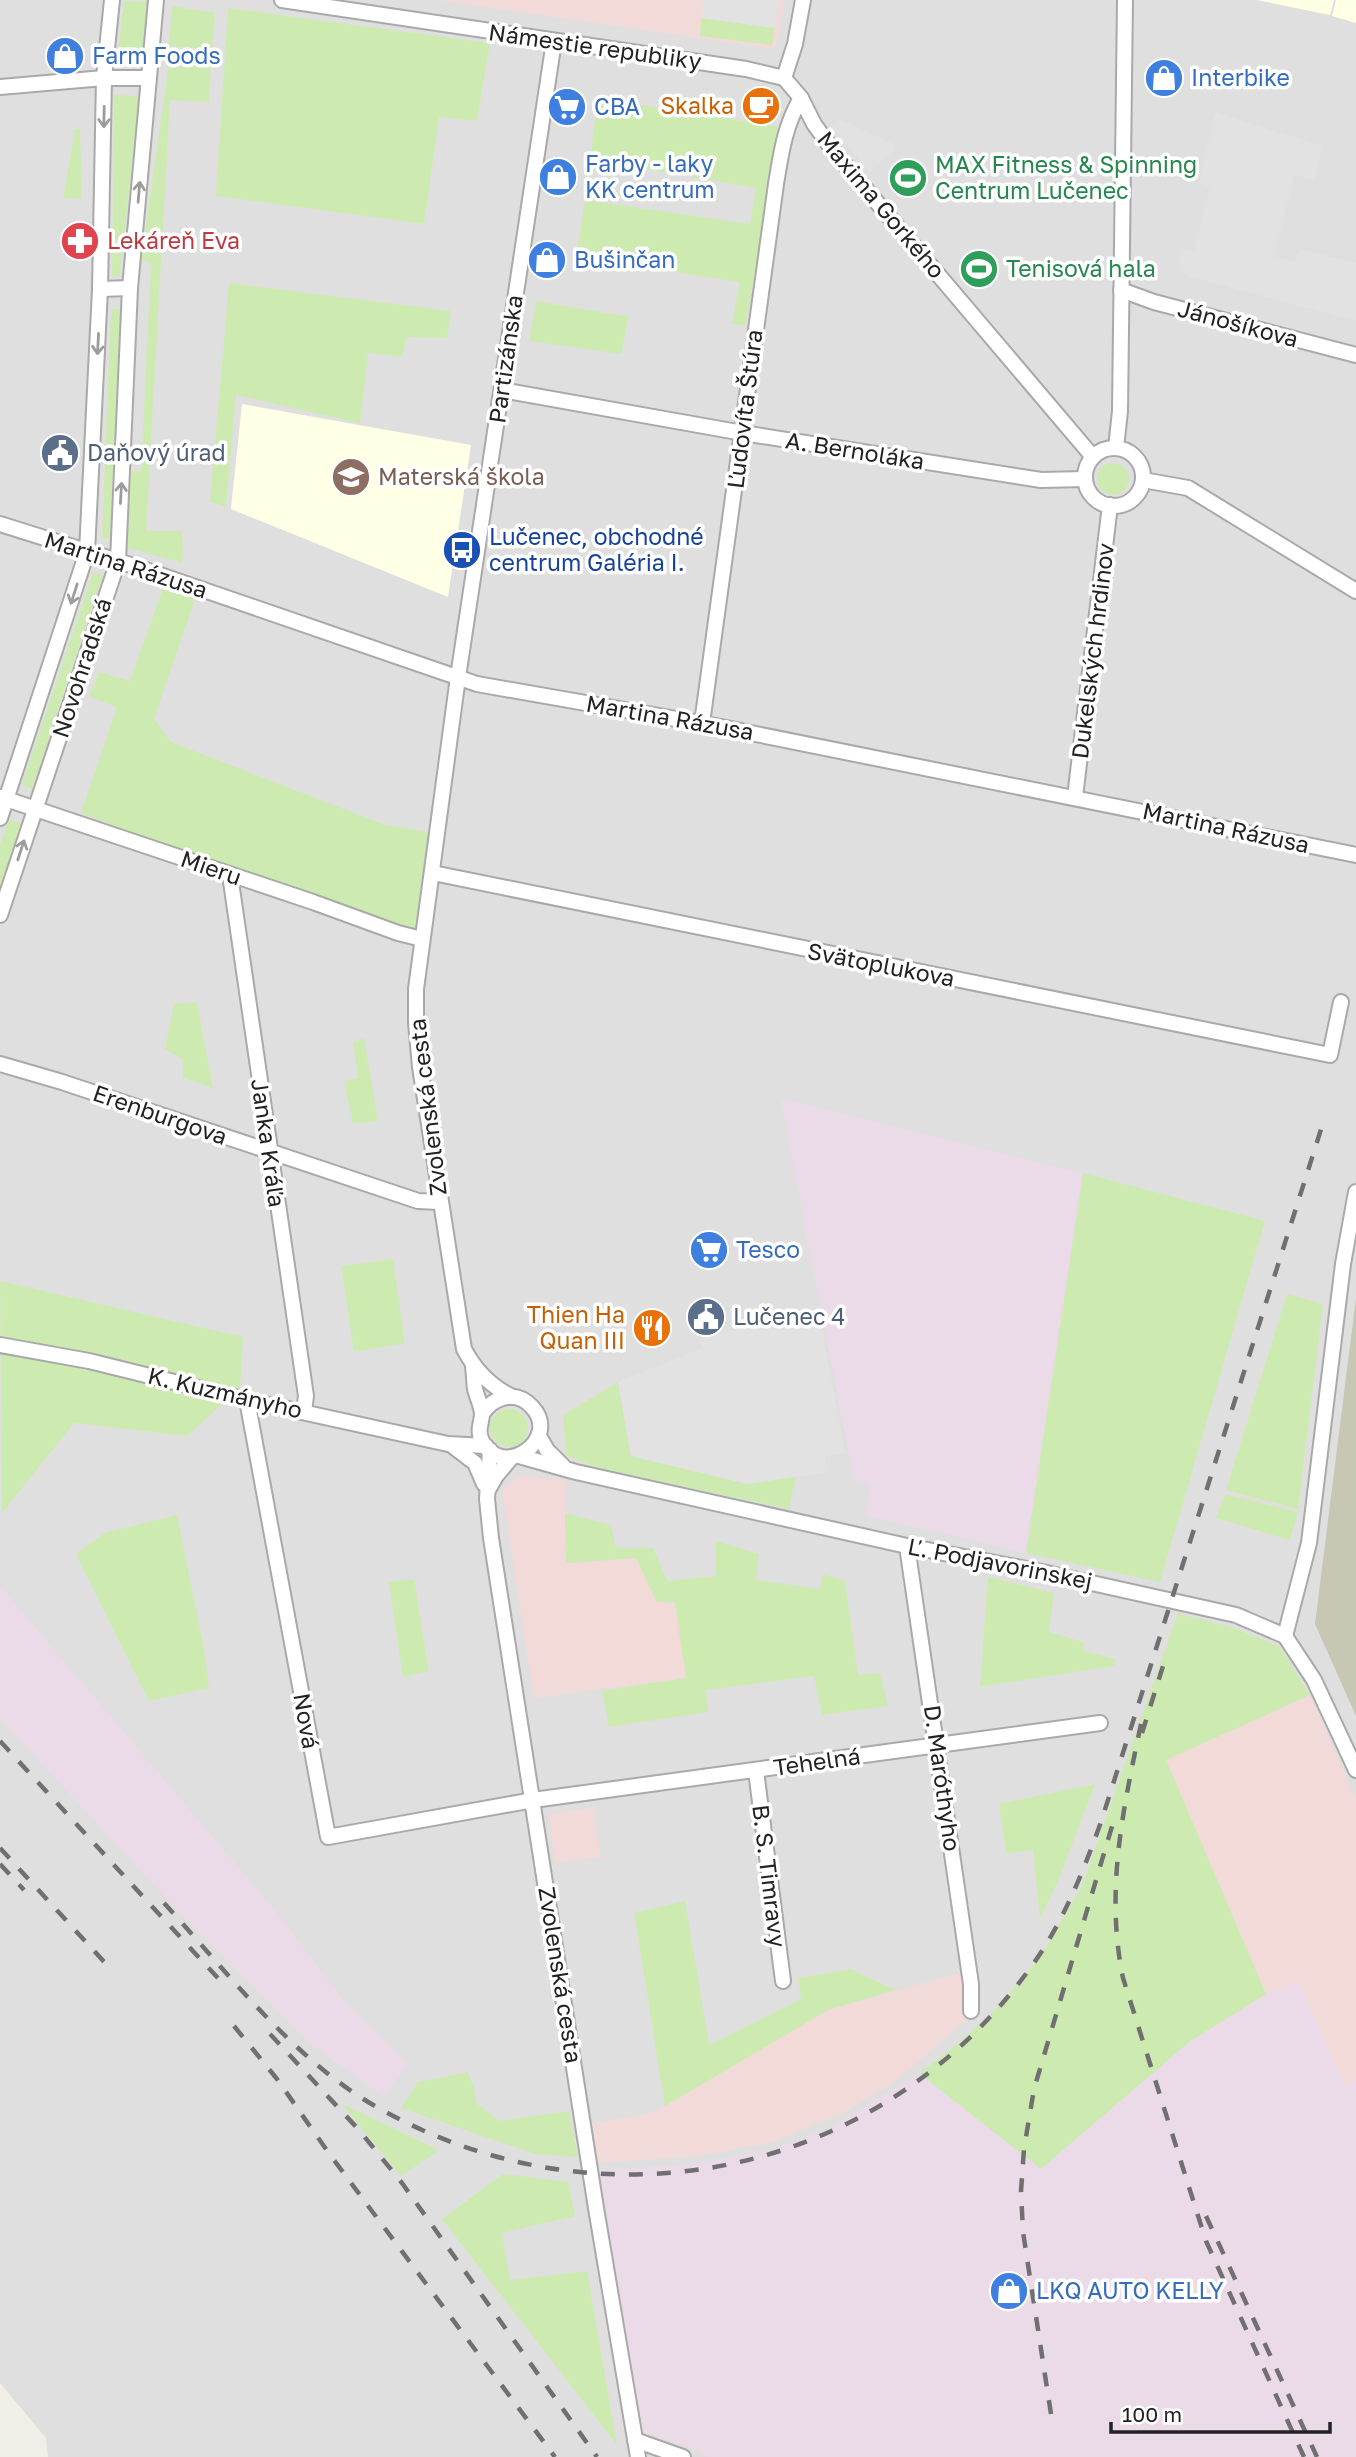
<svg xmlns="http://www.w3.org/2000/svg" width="1356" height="2457" viewBox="0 0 1356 2457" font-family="'Golos Text',sans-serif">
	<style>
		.residential { fill: #e0dfdf }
		.commercial { fill: #f2dad9 }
		.industrial { fill: #ebdbe8 }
		.education { fill: #ffffe5 }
		.construction { fill: #c7c7b4 }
		.grass { fill: #cdebb0 }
		.parking { fill: #e2e2e2 }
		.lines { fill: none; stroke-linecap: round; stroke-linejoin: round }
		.minor-casing { stroke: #a9a9a9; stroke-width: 18 }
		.minor { stroke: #fff; stroke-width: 14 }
		.rail { stroke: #707070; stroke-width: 4.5; stroke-dasharray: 14 14; stroke-linecap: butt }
		.oneway { stroke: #9c9c9c }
		.labels { text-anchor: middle; stroke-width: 7; stroke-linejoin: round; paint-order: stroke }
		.street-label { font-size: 23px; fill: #222; stroke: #fff }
		.shop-label { font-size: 23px; fill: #366cbe; stroke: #fff; text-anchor: start }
		.food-label { font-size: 23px; fill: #c56008; stroke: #fff; text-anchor: end }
		.leisure-label { font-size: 23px; fill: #27864d; stroke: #fff; text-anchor: start }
		.health-label { font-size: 23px; fill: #be3a42; stroke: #fff; text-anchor: start }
		.service-label { font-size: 23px; fill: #4e5e75; stroke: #fff; text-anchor: start }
		.education-label { font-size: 23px; fill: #785e54; stroke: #fff; text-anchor: start }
		.transit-label { font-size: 23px; fill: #164399; stroke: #fff; text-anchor: start }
	</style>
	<rect width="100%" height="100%" fill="#f2efe9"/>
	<polygon class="residential" points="0,0 1356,0 1356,2457 48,2457 46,2438 0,2383"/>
	<g class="commercial">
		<polygon points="437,0 785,0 775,49"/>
		<polygon points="520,1476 567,1480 565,1513 566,1563 636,1558 656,1601 675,1603 686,1678 534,1698 502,1490"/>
		<polygon points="1310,1695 1356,1800 1356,2080 1345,2085 1298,1982 1266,1994 1166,1760"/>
		<polygon points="594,1808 600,1857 555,1863 549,1814"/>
		<polygon points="963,1972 970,2016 897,2080 841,2114 769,2143 691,2157 595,2163 589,2124 647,2114 665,2106 828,2010"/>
	</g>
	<g class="industrial">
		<polygon points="781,1099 1083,1173 1026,1553 865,1515 871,1486 854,1481"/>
		<polygon points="0,1586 277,1913 346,2004 408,2064 383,2096 311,2044 191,1925 0,1718"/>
		<polygon points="1298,1981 1345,2085 1356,2080 1356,2457 705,2457 702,2452 638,2430 597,2170 686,2165 770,2150 832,2128 919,2074 1041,2169 1189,2042 1266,1994"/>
	</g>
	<g class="education">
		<polygon points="1257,0 1334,0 1330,15"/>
		<polygon points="1336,0 1356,0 1356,23 1332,16"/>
		<polygon points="242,404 471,445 448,597 231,509"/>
	</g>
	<polygon class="construction" points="1356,1298 1356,1716 1315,1624"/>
	<g class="grass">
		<polygon points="124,1 148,2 140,66 117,63"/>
		<polygon points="172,6 215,13 212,50 169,46"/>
		<polygon points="228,8 490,43 477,121 439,117 424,224 216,196"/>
		<polygon points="701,18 775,28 772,45 700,36"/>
		<polygon points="170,57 211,61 209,102 170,100 146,531 182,531 183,563 128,548 129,471 141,471 151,263 141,260"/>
		<polygon points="114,95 139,96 120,276 112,276"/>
		<polygon points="598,98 779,127 746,325 732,324 740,282 576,257 585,200 750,224 756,188 590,159"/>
		<polygon points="75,129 80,129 82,199 63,198"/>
		<polygon points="229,283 451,311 447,338 406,337 402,357 368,353 360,423 236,395 226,507 210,502"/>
		<polygon points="536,301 629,317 621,354 529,341"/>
		<polygon points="111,309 120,309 110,539 102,539"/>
		<circle cx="1113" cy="479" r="16"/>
		<polygon points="93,573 103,575 32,789 22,784"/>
		<polygon points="164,586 196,596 154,719 171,742 385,825 428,832 414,939 81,813 117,707 89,697 99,672 130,681"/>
		<polygon points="9,820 21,823 0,886 0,845"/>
		<polygon points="197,1002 213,1088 183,1078 183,1060 165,1049 174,1004"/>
		<polygon points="364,1038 378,1121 353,1124 344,1081 358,1078 353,1042"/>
		<polygon points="1083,1173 1265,1221 1160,1582 1026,1553"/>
		<polygon points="393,1259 405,1343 354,1352 341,1266"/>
		<polygon points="0,1281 243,1337 240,1388 187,1436 74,1423 2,1513"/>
		<polygon points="1287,1294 1323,1304 1298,1509 1226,1490"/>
		<polygon points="618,1382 631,1456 748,1484 796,1476 789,1509 598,1468 566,1455 563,1415"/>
		<circle cx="509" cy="1428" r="19"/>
		<polygon points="1225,1494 1298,1512 1290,1540 1216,1518"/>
		<polygon points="565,1513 611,1525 616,1548 653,1548 667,1581 716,1576 716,1541 759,1554 756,1580 820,1589 823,1574 845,1581 858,1675 880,1673 888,1706 822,1715 814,1676 706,1690 708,1712 609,1727 602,1691 686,1678 675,1603 656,1601 636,1558 566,1563"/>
		<polygon points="177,1515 204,1649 209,1688 149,1701 76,1554 105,1533"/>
		<polygon points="988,1577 1054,1593 1049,1632 1084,1642 1083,1651 1115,1659 1114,1666 980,1687"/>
		<polygon points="414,1579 429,1671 403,1677 389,1582"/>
		<polygon points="1178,1613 1234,1628 1279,1646 1310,1695 1166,1760 1266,1994 1189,2042 1041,2169 919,2073 959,2043 999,2006 1042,1954 1082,1886"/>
		<polygon points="1095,1784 1058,1881 1040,1918 1033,1850 1006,1853 999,1804"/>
		<polygon points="685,1901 709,2045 801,1999 798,1978 851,1969 895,1990 828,2010 665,2106 634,1913"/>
		<polygon points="468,2072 474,2088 477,2104 500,2121 569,2111 578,2157 535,2154 401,2108 418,2082"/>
		<polygon points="342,2104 439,2150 401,2176"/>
		<polygon points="503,2174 568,2182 575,2216 502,2233 510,2280 587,2271 617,2445 442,2219"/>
	</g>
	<g class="parking">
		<polygon points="704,0 779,0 775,28 701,18"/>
		<polygon points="1216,112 1322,146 1314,180 1294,175 1274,256 1295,262 1300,249 1356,263 1356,321 1187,276 1179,269 1182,249 1194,251 1210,187 1199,183"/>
		<polygon points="840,119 895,145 893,151 869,172 832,128 832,126"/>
		<polygon points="819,1315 845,1453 825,1456 827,1472 748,1484 631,1456 618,1382 702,1348 700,1336"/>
	</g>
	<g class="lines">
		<g class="minor-casing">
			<g id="minor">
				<polyline points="282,0 746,69 784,78 795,44 803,0"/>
				<polyline points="784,78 801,98 814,124 835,153 1093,457"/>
				<polyline points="0,87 104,78 149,78"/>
				<polyline points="100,289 130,288"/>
				<polyline points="1121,290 1154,302 1356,355"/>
				<polyline points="502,390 743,433 1041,480 1085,479"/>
				<polyline points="1116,448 1120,411 1125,0"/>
				<circle cx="1114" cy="477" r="29"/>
				<polyline points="1143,480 1188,488 1356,591"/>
				<polyline points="0,524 137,567 477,684 716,726 1356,855"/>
				<path d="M702,723L776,184C781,153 785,125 801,98"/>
				<polyline points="0,797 313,902 398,933 422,939"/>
				<polyline points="1075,797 1110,505"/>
				<polyline points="0,818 87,552 100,289 104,78 112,0"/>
				<polyline points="433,873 1330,1055 1341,1002"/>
				<polyline points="230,875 306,1396 304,1411"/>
				<polyline points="0,915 118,561 130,288 156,0"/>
				<polyline points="0,1064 62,1082 418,1201 439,1202"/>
				<polyline points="0,1345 89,1361 247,1400 448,1444 486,1446"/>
				<path d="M473,1367C474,1374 474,1382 475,1389C477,1397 482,1407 482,1415C481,1425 477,1431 482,1441C502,1481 562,1439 532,1407C516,1389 493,1397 482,1414"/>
				<path d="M513,1397C491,1387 475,1370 464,1349L420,1067L416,1023V989L458,677L554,41"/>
				<polyline points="247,1400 328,1837 533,1800 1100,1723"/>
				<polyline points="539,1436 547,1450 563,1466"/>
				<polyline points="454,1447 475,1463 484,1484"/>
				<polyline points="490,1450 487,1499 491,1538 596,2208 638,2457"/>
				<polyline points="519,1456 576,1472 907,1546 1042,1572 1236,1615 1285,1636 1314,1680 1356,1770"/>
				<polyline points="488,1490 496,1476 512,1457"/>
				<polyline points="907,1546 971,1984 971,2011"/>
				<polyline points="1285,1636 1309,1543 1343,1264 1356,1192"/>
				<polyline points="756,1771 783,1981"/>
				<polyline points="635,2440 683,2457"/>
			</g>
		</g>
		<use href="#minor" class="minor"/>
		<g class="rail">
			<path d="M1141,1724C1123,1809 1105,1891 1123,1978L1206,2241L1304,2457"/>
			<polyline points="1142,1733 1163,1666"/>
			<polyline points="0,1741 227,1988"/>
			<polyline points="0,1848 107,1965"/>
			<polyline points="0,1864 24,1890"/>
			<path d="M164,1903C228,1973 293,2059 375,2106C600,2235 879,2178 1031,1967C1063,1923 1083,1872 1101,1822L1324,1120"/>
			<polyline points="234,2026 277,2079 328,2152 555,2457"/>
			<polyline points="270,2034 359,2130 402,2183 597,2457"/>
			<polyline points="1206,2216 1317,2457"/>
			<polyline points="1051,2414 1023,2232 1021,2191 1024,2149 1034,2089 1113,1823"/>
		</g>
	</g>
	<defs><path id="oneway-shaft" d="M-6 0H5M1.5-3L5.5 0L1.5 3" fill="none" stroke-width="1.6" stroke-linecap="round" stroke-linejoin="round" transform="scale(1.75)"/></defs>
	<g class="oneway">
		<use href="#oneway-shaft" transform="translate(104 117) rotate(91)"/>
		<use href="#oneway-shaft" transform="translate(139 192) rotate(-85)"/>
		<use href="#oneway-shaft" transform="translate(98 344) rotate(93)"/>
		<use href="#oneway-shaft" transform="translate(121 493) rotate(-87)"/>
		<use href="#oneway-shaft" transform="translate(74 594) rotate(108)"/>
		<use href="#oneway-shaft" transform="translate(21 850) rotate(-72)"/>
	</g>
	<defs>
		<g id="shop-disc" transform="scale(2.0125)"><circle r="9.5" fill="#3f7fe0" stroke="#fff"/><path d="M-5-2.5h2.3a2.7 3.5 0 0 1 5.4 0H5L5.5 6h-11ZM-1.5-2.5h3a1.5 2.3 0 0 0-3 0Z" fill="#fff"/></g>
		<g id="cafe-disc" transform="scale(2.0125)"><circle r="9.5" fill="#e8710a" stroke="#fff"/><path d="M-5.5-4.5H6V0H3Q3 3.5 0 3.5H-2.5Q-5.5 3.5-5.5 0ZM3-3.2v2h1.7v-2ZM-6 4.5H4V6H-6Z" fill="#fff"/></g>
		<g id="supermarket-disc" transform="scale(2.0125)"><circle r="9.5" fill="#3f7fe0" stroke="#fff"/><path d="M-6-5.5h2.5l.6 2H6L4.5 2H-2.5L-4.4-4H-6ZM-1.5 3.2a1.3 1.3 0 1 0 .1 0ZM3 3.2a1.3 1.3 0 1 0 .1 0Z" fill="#fff"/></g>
		<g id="stadium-disc" transform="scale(2.0125)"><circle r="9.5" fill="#2e9e5b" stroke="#fff"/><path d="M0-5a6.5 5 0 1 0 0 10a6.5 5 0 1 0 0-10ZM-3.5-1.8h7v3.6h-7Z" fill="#fff"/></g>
		<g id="pharmacy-disc" transform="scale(2.0125)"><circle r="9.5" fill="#e0444e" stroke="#fff"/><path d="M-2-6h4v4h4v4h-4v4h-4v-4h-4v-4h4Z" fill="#fff"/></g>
		<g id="civic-disc" transform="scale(2.0125)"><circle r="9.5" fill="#5c6f8a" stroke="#fff"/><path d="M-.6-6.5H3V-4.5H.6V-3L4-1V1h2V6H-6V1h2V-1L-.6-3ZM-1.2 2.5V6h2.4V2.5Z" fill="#fff"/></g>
		<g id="school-disc" transform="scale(2.0125)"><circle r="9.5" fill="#8d6e63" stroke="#fff"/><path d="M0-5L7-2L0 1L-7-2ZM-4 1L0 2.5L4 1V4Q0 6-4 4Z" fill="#fff"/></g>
		<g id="bus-disc" transform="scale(2.0125)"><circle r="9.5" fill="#1a4fb4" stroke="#fff"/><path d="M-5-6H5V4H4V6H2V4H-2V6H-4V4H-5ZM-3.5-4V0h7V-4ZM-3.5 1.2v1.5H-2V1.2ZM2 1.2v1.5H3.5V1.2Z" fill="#fff"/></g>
		<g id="restaurant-disc" transform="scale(2.0125)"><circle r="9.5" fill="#e8710a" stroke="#fff"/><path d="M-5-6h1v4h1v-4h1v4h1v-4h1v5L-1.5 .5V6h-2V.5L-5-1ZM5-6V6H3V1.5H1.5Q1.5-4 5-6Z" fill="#fff"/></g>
	</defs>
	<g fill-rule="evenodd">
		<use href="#shop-disc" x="65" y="56"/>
		<use href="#shop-disc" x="1164" y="78"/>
		<use href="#cafe-disc" x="761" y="106"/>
		<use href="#supermarket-disc" x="567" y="107"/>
		<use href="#shop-disc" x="558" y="177"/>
		<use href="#stadium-disc" x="908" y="178"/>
		<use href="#pharmacy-disc" x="80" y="241"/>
		<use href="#shop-disc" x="547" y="260"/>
		<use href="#stadium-disc" x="979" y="269"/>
		<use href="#civic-disc" x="60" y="453"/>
		<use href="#school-disc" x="351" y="477"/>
		<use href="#bus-disc" x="462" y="550"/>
		<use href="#supermarket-disc" x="709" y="1250"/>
		<use href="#civic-disc" x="706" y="1317"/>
		<use href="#restaurant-disc" x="652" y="1328"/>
		<use href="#shop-disc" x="1009" y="2291"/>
	</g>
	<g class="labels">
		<g class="street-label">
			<text transform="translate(595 47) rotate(8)" y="8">Námestie republiky</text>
			<text transform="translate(881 205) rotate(50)" y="8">Maxima Gorkého</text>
			<text transform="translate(1238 324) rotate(15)" y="8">Jánošíkova</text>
			<text transform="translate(506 359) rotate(-82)" y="8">Partizánska</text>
			<text transform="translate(745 409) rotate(-83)" y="8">Ľudovíta Štúra</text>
			<text transform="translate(855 451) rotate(9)" y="8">A. Bernoláka</text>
			<text transform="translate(126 565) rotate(18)" y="8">Martina Rázusa</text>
			<text transform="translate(1093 651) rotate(-83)" y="8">Dukelských hrdinov</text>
			<text transform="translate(82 668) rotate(-72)" y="8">Novohradská</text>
			<text transform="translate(670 718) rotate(10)" y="8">Martina Rázusa</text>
			<text transform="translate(1226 828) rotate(12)" y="8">Martina Rázusa</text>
			<text transform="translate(211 868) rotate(19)" y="8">Mieru</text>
			<text transform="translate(881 965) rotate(11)" y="8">Svätoplukova</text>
			<text transform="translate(428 1107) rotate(-97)" y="8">Zvolenská cesta</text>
			<text transform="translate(160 1115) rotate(19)" y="8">Erenburgova</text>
			<text transform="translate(268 1143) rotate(82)" y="8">Janka Kráľa</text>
			<text transform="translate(225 1393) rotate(13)" y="8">K. Kuzmányho</text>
			<text transform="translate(1000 1564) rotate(11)" y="8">Ľ. Podjavorinskej</text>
			<text transform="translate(306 1721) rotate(80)" y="8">Nová</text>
			<text transform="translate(817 1762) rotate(-8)" y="8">Tehelná</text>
			<text transform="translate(942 1778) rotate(82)" y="8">D. Maróthyho</text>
			<text transform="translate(769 1876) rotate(83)" y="8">B. S. Timravy</text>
			<text transform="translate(560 1975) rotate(81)" y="8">Zvolenská cesta</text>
		</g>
		<g class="shop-label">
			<text x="92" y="64">Farm Foods</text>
			<text x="1191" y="86">Interbike</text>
			<text x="594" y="115">CBA</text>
			<text x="585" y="172">Farby - laky<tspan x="585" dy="26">KK centrum</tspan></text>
			<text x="574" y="268">Bušinčan</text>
			<text x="736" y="1258">Tesco</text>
			<text x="1036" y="2299">LKQ AUTO KELLY</text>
		</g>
		<g class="food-label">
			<text x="734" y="114">Skalka</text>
			<text x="625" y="1323">Thien Ha<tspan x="625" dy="26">Quan III</tspan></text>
		</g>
		<g class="leisure-label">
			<text x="935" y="173">MAX Fitness &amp; Spinning<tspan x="935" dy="26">Centrum Lučenec</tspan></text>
			<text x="1006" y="277">Tenisová hala</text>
		</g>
		<g class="health-label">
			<text x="107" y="249">Lekáreň Eva</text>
		</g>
		<g class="service-label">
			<text x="87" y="461">Daňový úrad</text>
			<text x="733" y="1325">Lučenec 4</text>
		</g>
		<g class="education-label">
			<text x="378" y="485">Materská škola</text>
		</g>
		<g class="transit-label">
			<text x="489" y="545">Lučenec, obchodné<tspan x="489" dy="26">centrum Galéria I.</tspan></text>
		</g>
	</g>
	<path d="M1111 2422v10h219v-10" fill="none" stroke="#222222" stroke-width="3.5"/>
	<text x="1122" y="2422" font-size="21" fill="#222222" stroke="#ffffff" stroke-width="5" paint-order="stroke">100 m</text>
</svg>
